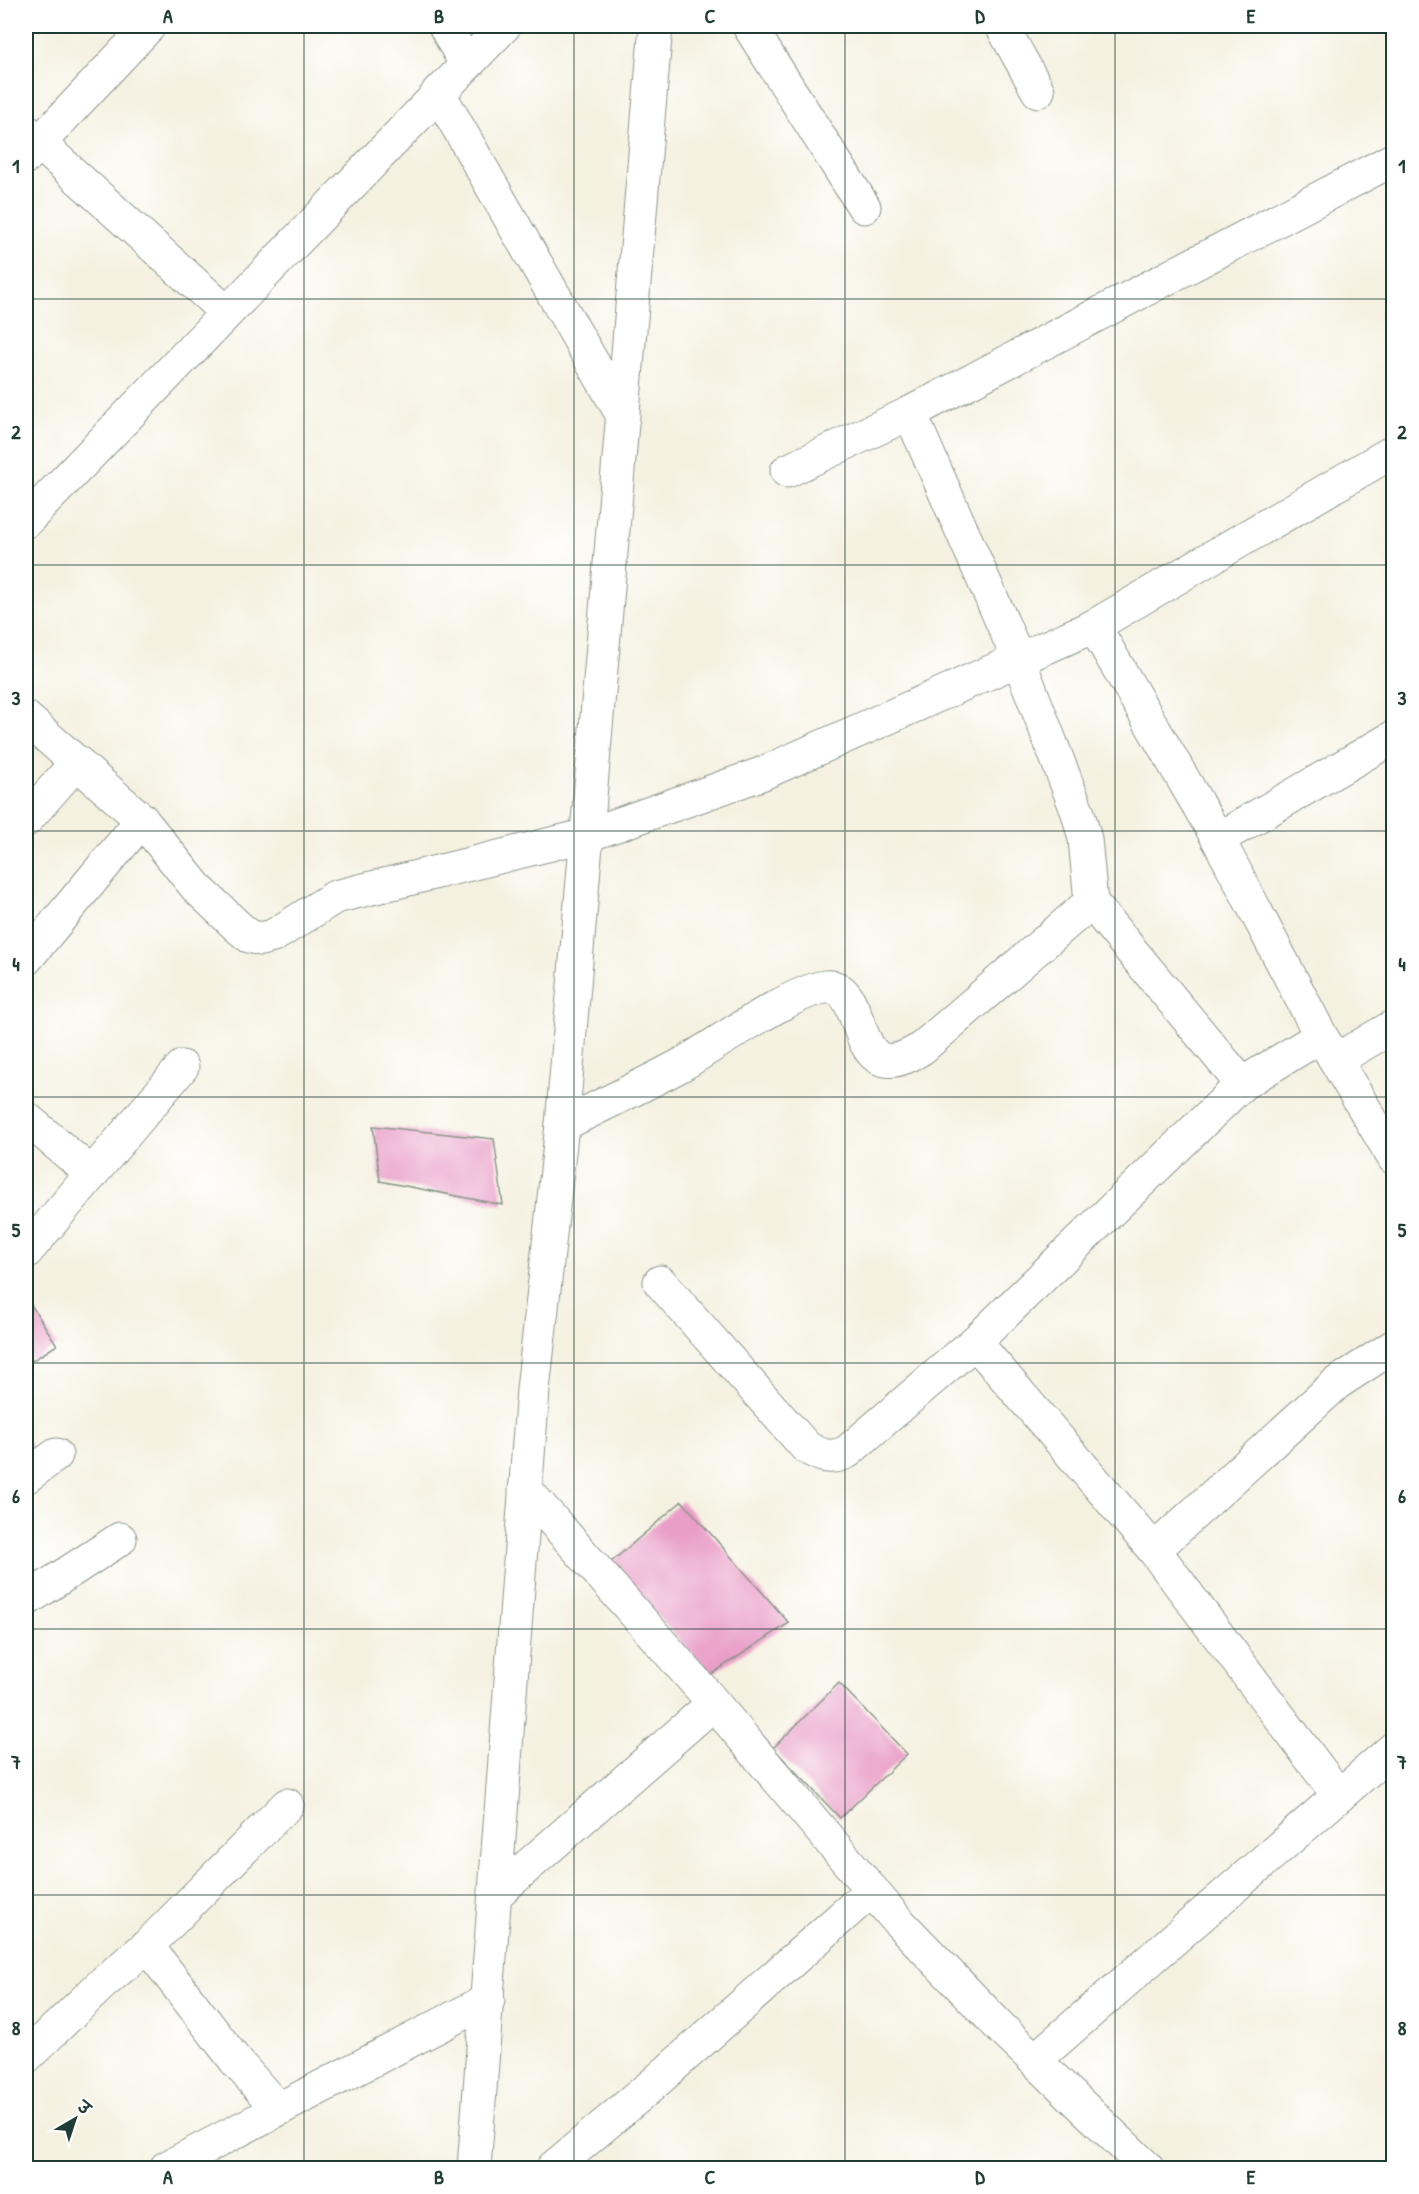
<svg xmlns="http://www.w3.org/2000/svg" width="1419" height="2194" viewBox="0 0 1419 2194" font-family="'Patrick Hand','Playpen Sans Deva',sans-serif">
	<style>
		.building { fill: #e99ec7 }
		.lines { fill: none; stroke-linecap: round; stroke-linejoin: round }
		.minor-casing { stroke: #8a978a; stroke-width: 35 }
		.minor { stroke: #fff; stroke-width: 33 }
		.grid { fill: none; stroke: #1f3d34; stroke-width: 1.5; stroke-opacity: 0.55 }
		.neatline { fill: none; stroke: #1f3d34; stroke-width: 2 }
		.grid-label { font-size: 20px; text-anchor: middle; font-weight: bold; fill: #1f3d34 }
	</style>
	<rect width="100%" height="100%" fill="#fff"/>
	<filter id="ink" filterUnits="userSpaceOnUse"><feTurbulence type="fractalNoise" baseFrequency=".0167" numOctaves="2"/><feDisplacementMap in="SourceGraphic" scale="12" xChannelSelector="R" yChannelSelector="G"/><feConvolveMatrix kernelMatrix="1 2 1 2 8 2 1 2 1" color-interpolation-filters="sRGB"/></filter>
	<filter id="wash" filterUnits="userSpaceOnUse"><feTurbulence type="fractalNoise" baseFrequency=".008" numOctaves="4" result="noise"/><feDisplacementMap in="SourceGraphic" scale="24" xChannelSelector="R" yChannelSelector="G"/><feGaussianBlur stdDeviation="1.35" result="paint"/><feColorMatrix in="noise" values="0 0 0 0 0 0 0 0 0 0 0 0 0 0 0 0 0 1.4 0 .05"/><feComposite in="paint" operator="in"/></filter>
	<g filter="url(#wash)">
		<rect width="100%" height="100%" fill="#f5f1e1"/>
		<g id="blocks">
			<g class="building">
				<polygon points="373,1126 494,1139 503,1205 380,1181"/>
				<polygon points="26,1297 57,1345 32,1361 26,1353"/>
				<polygon points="26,1440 35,1450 26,1459"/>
				<polygon points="682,1501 789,1623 710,1675 610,1563"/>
				<polygon points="839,1683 907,1754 840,1818 773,1748"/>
			</g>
		</g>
	</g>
	<g filter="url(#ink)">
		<use href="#blocks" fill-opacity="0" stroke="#8a978a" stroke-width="1.5"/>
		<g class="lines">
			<g class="minor-casing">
				<g id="minor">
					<polyline points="445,26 466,64"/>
					<polyline points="749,26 864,207"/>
					<polyline points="1002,26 1038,91"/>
					<polyline points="438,92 623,416"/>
					<polyline points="26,131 226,312"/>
					<polyline points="26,157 149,26"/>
					<polyline points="910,413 1018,658 1078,813 1085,839 1091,902 1242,1084"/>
					<polyline points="787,471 910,413 1394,159"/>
					<polyline points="26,521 504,26"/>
					<polyline points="1094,626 1218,839 1321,1036 1394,1158"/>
					<polyline points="26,718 142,820 196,887 237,926 249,936 261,939 273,936 335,897 588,835 761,774 1094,626 1394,451"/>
					<polyline points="26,820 77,762"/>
					<polyline points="1218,839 1394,737"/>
					<polyline points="26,959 142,820"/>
					<polyline points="1336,1060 1394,1026"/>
					<polyline points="26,1118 92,1174"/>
					<path d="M562,1125C602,1105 642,1086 681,1065C714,1046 792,991 825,987C872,982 845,1098 922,1048L1091,902"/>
					<polyline points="26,1252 182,1067"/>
					<path d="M660,1282L806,1447C821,1456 830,1460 847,1452L975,1342L1242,1084L1321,1036"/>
					<polyline points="975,1342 1154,1550 1339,1796"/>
					<polyline points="26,1477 56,1455"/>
					<polyline points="525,1489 706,1694 897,1920 1002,2029 1147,2168"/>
					<polyline points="1154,1550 1337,1383 1394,1346"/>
					<polyline points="26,1600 120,1539"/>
					<polyline points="497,1893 713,1704"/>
					<polyline points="147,1946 235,2060 278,2109"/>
					<polyline points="26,2057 104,1982 147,1946 287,1805"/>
					<polyline points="1036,2059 1394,1748"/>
					<polyline points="166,2168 488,2000"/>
					<polyline points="474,2168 533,1390 562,1125 656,26"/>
					<polyline points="553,2168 651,2086 872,1890"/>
				</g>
			</g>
			<use href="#minor" class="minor"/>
		</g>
	</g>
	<path class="grid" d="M304,26V2168M574,26V2168M845,26V2168M1115,26V2168M26,299H1394M26,565H1394M26,831H1394M26,1097H1394M26,1363H1394M26,1629H1394M26,1895H1394"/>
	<rect width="1419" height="2194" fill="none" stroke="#fff" stroke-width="66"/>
	<g transform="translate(75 2119) rotate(39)" stroke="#ffffff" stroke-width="4.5" paint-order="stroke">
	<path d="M0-4.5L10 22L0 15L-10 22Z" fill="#1f3d34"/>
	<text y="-9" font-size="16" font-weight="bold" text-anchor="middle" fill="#1f3d34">उ</text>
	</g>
	<rect x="33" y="33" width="1353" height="2128" class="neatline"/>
	<g class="grid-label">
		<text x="168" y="23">A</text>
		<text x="439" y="23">B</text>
		<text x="710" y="23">C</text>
		<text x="980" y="23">D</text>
		<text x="1251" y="23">E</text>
		<text x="16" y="173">1</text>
		<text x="1402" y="173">1</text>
		<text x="16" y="439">2</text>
		<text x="1402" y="439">2</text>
		<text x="16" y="705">3</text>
		<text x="1402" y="705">3</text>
		<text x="16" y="971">4</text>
		<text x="1402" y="971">4</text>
		<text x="16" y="1237">5</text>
		<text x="1402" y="1237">5</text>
		<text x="16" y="1503">6</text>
		<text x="1402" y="1503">6</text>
		<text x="16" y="1769">7</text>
		<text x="1402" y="1769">7</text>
		<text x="16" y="2035">8</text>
		<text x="1402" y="2035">8</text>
		<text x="168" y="2184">A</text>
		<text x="439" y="2184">B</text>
		<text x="710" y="2184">C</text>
		<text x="980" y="2184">D</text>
		<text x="1251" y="2184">E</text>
	</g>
</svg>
